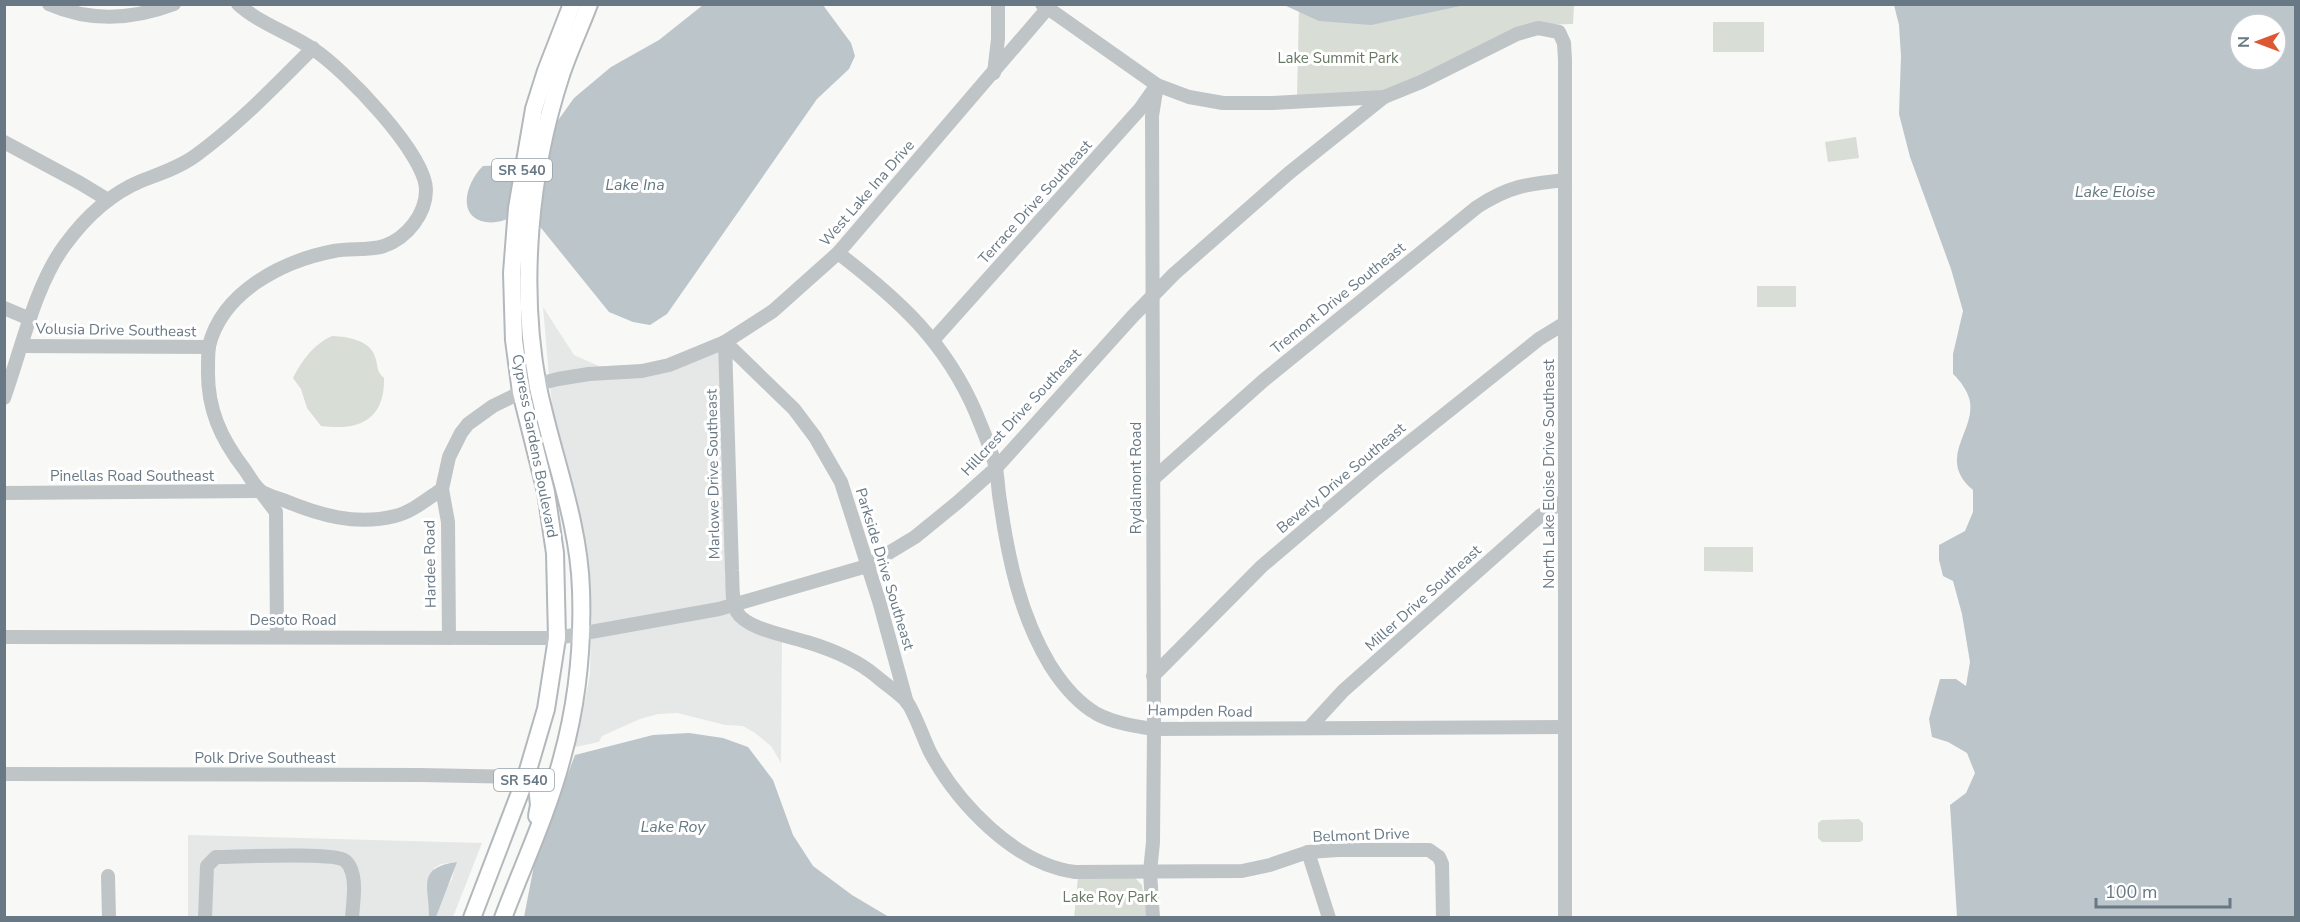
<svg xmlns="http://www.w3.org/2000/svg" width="2300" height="922" viewBox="0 0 2300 922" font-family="'Nunito Sans',sans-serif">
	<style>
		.built { fill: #e6e7e7 }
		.green { fill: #d8ddd5 }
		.water { fill: #bbc5ca; fill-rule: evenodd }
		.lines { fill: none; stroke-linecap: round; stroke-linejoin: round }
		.major-casing { stroke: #b3b8bc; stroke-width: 20 }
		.minor { stroke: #bfc4c7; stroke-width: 14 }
		.major { stroke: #fff; stroke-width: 16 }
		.labels { text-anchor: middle; stroke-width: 6; stroke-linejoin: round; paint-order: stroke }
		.shield { fill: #fff; stroke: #95a1aa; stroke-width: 1.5 }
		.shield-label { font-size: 14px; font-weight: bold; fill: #687985 }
		.park-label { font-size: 15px; fill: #677863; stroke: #fff }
		.street-label { font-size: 15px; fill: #687985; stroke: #fff }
		.water-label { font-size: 16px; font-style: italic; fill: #647981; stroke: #fff }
	</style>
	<rect width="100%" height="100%" fill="#f8f8f6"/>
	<g class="built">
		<polygon points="543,307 574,355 599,366 610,367 549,377"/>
		<polygon points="721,349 729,601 592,627 588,554 553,412 550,386"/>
		<polygon points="731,610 782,639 781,763 771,746 755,733 743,726 725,725 677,713 658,714 640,719 602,736 599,742 575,747 590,675 591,636"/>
		<polygon points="188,835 482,843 453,917 436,917 446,889 452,879 456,862 441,864 434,868 429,917 358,917 355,865 216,853 199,917 188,918"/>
		<polygon points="302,861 341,864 345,868 348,880 347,917 210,918 212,868 218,862"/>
	</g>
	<g class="green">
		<polygon points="1445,5 1574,5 1573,24 1537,25 1378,94 1297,98 1299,7"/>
		<rect x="1713" y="22" width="51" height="30"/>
		<polygon points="1856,137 1859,158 1828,162 1825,142"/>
		<rect x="1757" y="286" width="39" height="21"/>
		<path d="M332,336C349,337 372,340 376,360C378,368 377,372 384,378C385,420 359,431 321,426L307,408L301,389L293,378C302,360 314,344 332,336Z"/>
		<polygon points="1704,547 1753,547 1753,572 1704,571"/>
		<polygon points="1859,819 1863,823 1863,840 1860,842 1822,842 1818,838 1818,823 1822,820"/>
		<polygon points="1078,877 1135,878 1142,885 1147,917 1074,918"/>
	</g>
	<g class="water">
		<path d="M703,5H823L851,43L855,56L849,69L817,99L667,314L650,325L633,322L609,312L533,218L523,213C511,218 499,224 486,222C455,217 467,181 483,166L507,165L524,168L574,98L611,67L659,40Z"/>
		<polygon points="1284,5 1465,5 1371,25 1319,21"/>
		<path d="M1894,5H2295V917H1957L1950,805L1966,793L1975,773L1967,753L1948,742L1932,737L1929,719L1940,679H1956L1966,686L1970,662L1962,614L1953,581L1943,576L1939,560V545L1965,531L1973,512V490C1936,459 1975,432 1970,402C1969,393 1960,380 1953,374V354L1963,311L1951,269L1910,157L1899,114L1901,56L1899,25ZM2240,24H2276V60H2240Z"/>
		<polygon points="689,733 723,738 748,747 773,780 793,835 813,866 852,895 889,917 524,917 535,860 575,755 653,735"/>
		<path d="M457,862L436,917H429C430,887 415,868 457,862Z"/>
	</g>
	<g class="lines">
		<g class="major-casing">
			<g id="major">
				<polyline points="526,777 537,786 539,805 537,816"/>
				<polyline points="472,918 526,777 546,709 557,638 555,553 546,492 521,392 514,340 512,273 517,208 534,109 546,71 572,4"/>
				<path d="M503,918C523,865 548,812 562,758C577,704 583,646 581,590C579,521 552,455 538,387C519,286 529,173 561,75C569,51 580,28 589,4"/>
			</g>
		</g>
		<g class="minor">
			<path d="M49,4C90,22 132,20 174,4"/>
			<path d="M238,4C260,24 290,33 313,49C344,69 426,154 426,190C426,214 407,238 384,246C368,251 350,248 334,251C282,261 222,292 209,346C208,353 208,362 208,369C207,409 221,439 245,470C250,477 255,487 262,492C268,495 276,498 283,500C319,515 356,526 395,516C412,512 427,499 442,489L449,457L461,433L468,424L493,406L538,384L558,379L589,374L642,371L669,365L725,342L773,311L838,253L1047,9"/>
			<polyline points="1042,4 1157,85 1189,97 1223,103 1272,103 1384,97 1421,82 1517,34 1538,28 1559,32 1564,43 1565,60 1565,918"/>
			<polyline points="994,73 998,39 998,4"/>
			<polyline points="4,142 80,183 108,200"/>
			<path d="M838,253C899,300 945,341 976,413C983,431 992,450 996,469C998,479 998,490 1000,501C1008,558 1020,615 1050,665C1062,684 1076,702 1097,714C1114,723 1134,726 1154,729L1564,727"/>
			<polyline points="4,308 30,319"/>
			<polyline points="934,339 1140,109 1154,89"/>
			<path d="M725,342L732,571C733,584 731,601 737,612C746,629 789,636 807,642C830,649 857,660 876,676C885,684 899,693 907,702C915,713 923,738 930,752C958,804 1015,864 1075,872L1242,871L1270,865L1308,852L1338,850H1429L1439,857L1442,864L1443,918"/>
			<polyline points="725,342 794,409 815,437 841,482 879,601 907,703"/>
			<polyline points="23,346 209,347"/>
			<path d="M4,398C21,351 35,285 65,245C84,219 110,194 141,181C159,174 178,168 195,156C238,125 275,86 313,48"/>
			<path d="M1153,479L1264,380L1477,207C1509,186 1527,184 1565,180"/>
			<polyline points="442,489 448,522 449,638"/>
			<polyline points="4,493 260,491 276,512 277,636"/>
			<polyline points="4,637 557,638 719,609 867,566 915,537 958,502 996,468 1132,317 1174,274 1289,173 1384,97"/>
			<polyline points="1153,676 1262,566 1376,469 1539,339 1565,323"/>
			<polyline points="1309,728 1343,691 1540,516 1565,500"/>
			<polyline points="4,774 420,775 526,777"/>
			<polyline points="1308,852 1329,918"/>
			<polyline points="108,876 109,918"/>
			<path d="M205,918L207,866L216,857C237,857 330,852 344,860C346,861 350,866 350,867C357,881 353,902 352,918"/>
			<polyline points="1153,918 1150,872 1153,842 1154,729 1152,116 1157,85"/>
		</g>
		<use href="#major" class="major"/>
	</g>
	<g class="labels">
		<g class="shield">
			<rect x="492" y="159" width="60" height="22" rx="4.5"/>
			<rect x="494" y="769" width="60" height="22" rx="4.5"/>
		</g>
		<g class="shield-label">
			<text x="522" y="175">SR 540</text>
			<text x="524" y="785">SR 540</text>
		</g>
		<g class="park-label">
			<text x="1338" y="63">Lake Summit Park</text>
			<text x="1110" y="902">Lake Roy Park</text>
		</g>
		<g class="street-label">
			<text transform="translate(867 193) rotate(-49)" y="5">West Lake Ina Drive</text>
			<text transform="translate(1035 202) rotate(-48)" y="5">Terrace Drive Southeast</text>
			<text transform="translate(1338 298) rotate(-39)" y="5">Tremont Drive Southeast</text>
			<text transform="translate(116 330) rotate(1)" y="5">Volusia Drive Southeast</text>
			<text transform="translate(1021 412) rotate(-47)" y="5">Hillcrest Drive Southeast</text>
			<text transform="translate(535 446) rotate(79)" y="5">Cypress Gardens Boulevard</text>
			<text transform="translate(713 474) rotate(-91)" y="5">Marlowe Drive Southeast</text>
			<text transform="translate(1549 474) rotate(-90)" y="5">North Lake Eloise Drive Southeast</text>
			<text x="132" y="481">Pinellas Road Southeast</text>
			<text transform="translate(1136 478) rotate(-90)" y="5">Rydalmont Road</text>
			<text transform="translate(1341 478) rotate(-40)" y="5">Beverly Drive Southeast</text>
			<text transform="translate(430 564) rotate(-91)" y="5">Hardee Road</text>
			<text transform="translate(885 569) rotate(73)" y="5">Parkside Drive Southeast</text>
			<text transform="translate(1423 598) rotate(-42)" y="5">Miller Drive Southeast</text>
			<text x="293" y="625">Desoto Road</text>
			<text transform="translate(1200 711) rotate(1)" y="5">Hampden Road</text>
			<text x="265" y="763">Polk Drive Southeast</text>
			<text transform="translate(1361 835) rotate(-2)" y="5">Belmont Drive</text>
		</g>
		<g class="water-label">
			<text x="635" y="190">Lake Ina</text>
			<text x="2115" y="197">Lake Eloise</text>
			<text x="673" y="832">Lake Roy</text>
		</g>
	</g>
	<rect width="2300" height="922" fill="none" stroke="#687985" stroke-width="12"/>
	<g transform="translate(2258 42) rotate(270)"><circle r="28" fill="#ffffff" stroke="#c3c9ce" stroke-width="1.5"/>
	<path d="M0-4.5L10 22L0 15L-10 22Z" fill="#dc5832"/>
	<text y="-9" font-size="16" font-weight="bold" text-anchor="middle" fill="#687985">N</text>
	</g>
	<path d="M2096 898v9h134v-9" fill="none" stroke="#687985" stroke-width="3"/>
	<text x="2105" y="898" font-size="18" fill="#687985" stroke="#ffffff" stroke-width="4.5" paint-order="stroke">100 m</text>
</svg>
